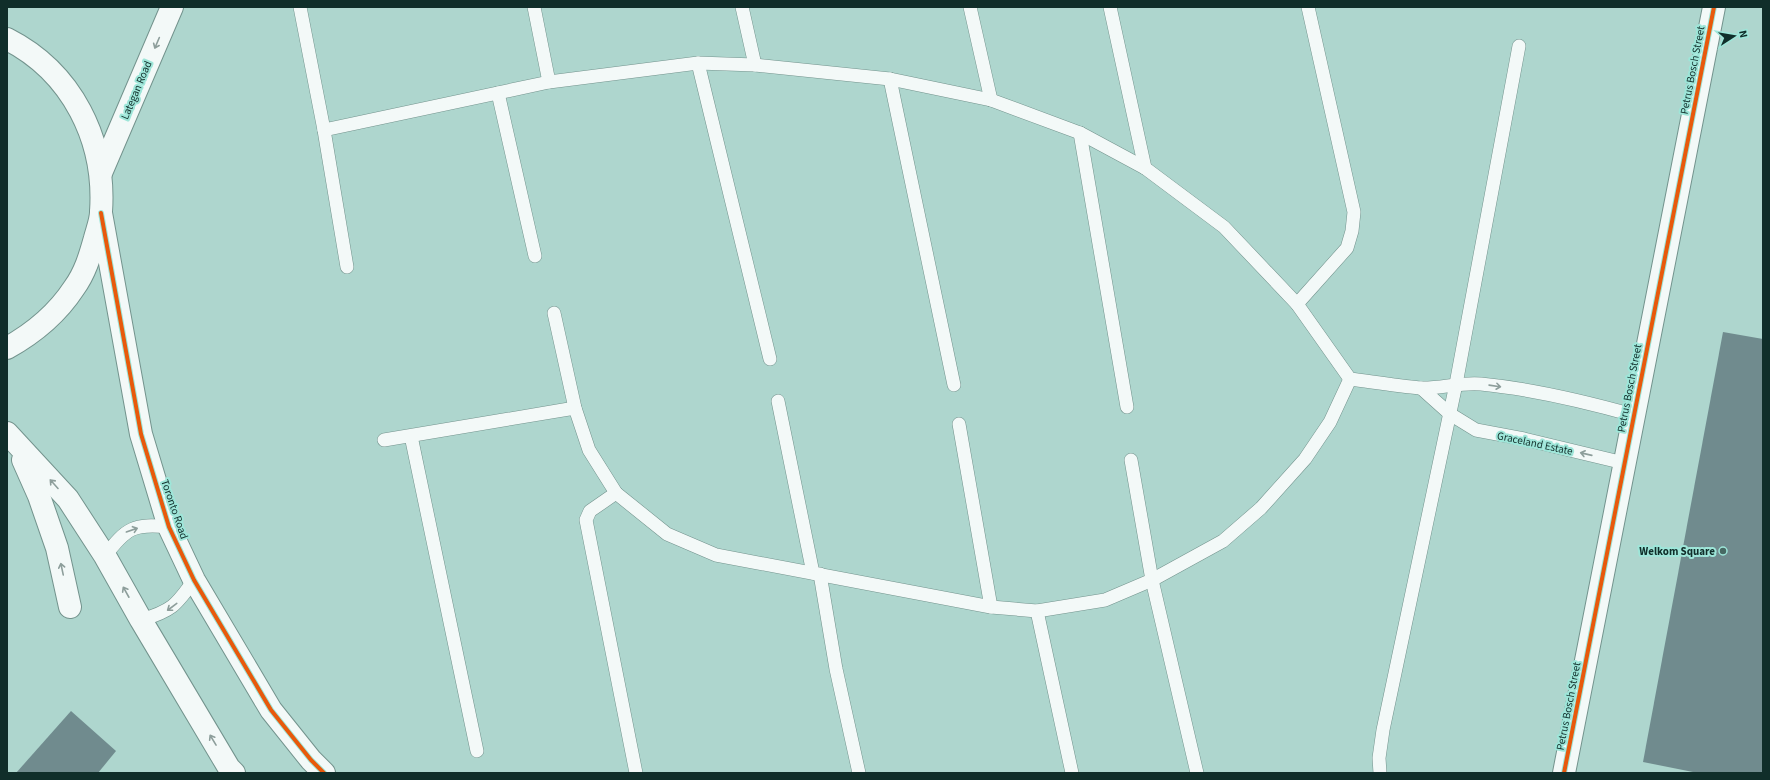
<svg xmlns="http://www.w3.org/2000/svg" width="1770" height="780" viewBox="0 0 1770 780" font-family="'Source Sans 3',sans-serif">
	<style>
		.building { fill: #708b8e }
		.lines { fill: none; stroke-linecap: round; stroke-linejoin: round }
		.service-casing { stroke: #73938d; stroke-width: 14 }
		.minor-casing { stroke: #73938d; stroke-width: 24 }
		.tertiary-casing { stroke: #73938d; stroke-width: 24 }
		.service { stroke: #f3f9f8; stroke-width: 13 }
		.minor { stroke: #f3f9f8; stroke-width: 22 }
		.tertiary { stroke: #f3f9f8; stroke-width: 22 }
		.cycleway-casing { stroke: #9ee6d9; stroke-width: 6 }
		.cycleway { stroke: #e8590c; stroke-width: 4 }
		.oneway { stroke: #8d9e9b }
		.poi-dot { fill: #476963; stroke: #9ee6d9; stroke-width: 1.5 }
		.labels { text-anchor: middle; stroke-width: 4; stroke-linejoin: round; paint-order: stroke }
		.street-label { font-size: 11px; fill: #102e2a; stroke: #9ee6d9 }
		.poi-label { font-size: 11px; font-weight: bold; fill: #102e2a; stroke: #9ee6d9; text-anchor: end }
	</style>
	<rect width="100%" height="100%" fill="#aed6ce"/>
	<g class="building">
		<polygon points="1723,332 1763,339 1763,773 1698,773 1643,762"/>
		<polygon points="71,711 116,751 98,773 16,773"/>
	</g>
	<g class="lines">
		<g class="service-casing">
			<g id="service">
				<polyline points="300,7 324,130 347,267"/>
				<polyline points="534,7 549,82"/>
				<polyline points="742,7 755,65"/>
				<polyline points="970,7 991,100"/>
				<polyline points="1110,7 1145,168"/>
				<polyline points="698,63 770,359"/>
				<polyline points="890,79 954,385"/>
				<polyline points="498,93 535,256"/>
				<path d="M324,130L549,82L698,63L755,65L890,79L991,100L1080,133L1145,168L1224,227L1297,304L1350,379C1373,382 1397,386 1420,388C1440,389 1460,382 1481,384C1532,389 1583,401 1633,415"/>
				<polyline points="1080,133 1127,407"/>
				<polyline points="1297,304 1347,248 1352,231 1354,212 1308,7"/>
				<polyline points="554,313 575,408 589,450 616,493 667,534 716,555 991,607 1037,611 1105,600 1152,580 1223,541 1261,508 1305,459 1330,422 1350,379"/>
				<polyline points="1421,388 1450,414 1476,430 1524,439 1624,463"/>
				<polyline points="778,401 813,573"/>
				<polyline points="959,424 991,607"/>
				<polyline points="411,436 477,751"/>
				<polyline points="384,440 575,408"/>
				<polyline points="1131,460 1152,580 1197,773"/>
				<polyline points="616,493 590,511 586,520 636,773"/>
				<path d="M105,556C126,528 134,523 169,527"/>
				<polyline points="820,574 836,669 859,773"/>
				<polyline points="1037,611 1072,773"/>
				<path d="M141,620C171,611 176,606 194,580"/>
				<polyline points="1380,773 1379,758 1383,730 1456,384 1519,46"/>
			</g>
		</g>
		<g class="minor-casing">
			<polyline id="minor" points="1564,773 1714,7"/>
		</g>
		<g class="tertiary-casing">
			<g id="tertiary">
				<path d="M7,39C72,72 106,140 101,212C101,220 97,230 95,238C90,256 85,273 74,288C57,314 34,333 7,348"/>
				<polyline points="101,173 172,7"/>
				<polyline points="101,213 141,434 169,527 194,580 271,710 311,760 324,773"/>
				<polyline points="7,433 68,499 105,556 141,620 229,768 234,773"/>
				<polyline points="23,460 39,496 57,548 70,607"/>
			</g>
		</g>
		<use href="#service" class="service"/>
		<use href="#minor" class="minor"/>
		<use href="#tertiary" class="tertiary"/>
		<g class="cycleway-casing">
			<g id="cycleway">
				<polyline points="101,213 141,434 169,527 194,580 271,710 311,760 324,773"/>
				<polyline points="1564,773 1714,7"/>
			</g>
		</g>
		<use href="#cycleway" class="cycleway"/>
	</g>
	<defs><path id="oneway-shaft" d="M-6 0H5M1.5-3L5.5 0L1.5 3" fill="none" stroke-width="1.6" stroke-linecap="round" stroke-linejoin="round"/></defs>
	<g class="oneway">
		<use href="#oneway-shaft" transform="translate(157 43) rotate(113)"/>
		<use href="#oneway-shaft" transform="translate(1495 386) rotate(8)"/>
		<use href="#oneway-shaft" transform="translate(1586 454) rotate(-167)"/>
		<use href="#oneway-shaft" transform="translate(54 484) rotate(-132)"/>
		<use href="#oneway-shaft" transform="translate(132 530) rotate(-19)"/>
		<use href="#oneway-shaft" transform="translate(62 569) rotate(-102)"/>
		<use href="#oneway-shaft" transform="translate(126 592) rotate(-119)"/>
		<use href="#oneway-shaft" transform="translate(172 607) rotate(143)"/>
		<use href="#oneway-shaft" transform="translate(213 740) rotate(-121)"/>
	</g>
	<circle class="poi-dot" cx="1723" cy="551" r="4"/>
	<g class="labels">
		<g class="street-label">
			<text transform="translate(1692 70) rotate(-79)" y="4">Petrus Bosch Street</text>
			<text transform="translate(136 90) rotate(-67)" y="4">Lategan Road</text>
			<text transform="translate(1629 388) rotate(-79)" y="4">Petrus Bosch Street</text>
			<text transform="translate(1535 443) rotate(12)" y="4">Graceland Estate</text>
			<text transform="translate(175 509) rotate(71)" y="4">Toronto Road</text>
			<text transform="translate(1568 706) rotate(-79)" y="4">Petrus Bosch Street</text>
		</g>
		<g class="poi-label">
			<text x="1715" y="555">Welkom Square</text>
		</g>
	</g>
	<rect width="1770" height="780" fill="none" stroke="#102e2a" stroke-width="16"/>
	<g transform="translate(1734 36) rotate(78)" stroke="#9ee6d9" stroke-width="3" paint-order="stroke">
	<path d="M0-3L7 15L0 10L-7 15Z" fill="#102e2a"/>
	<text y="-6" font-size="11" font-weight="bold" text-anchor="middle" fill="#102e2a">N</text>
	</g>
</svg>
